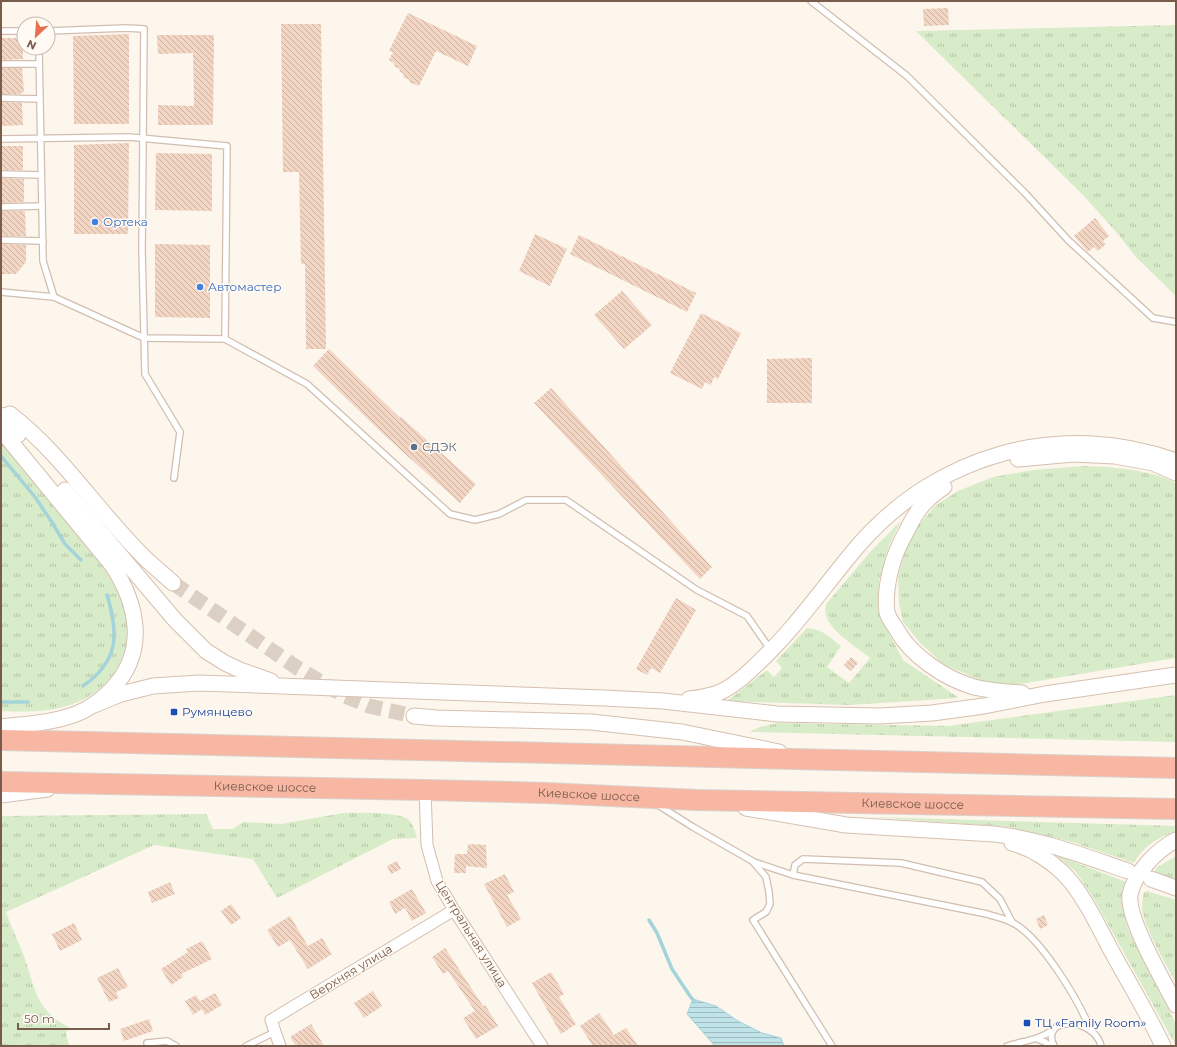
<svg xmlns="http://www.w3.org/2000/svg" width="1177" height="1047" viewBox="0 0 1177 1047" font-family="Montserrat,sans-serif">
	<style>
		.grass { fill: url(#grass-tufts) }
		.water { fill: url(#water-rules); stroke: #a5d3da }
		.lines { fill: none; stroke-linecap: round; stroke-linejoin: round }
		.stream { stroke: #a5d3da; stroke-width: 3.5 }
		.building { fill: url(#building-back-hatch) }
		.secondary-tunnel { stroke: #dcd0c4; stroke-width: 15; stroke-dasharray: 15 8; stroke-linecap: butt }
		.lane-casing { stroke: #d1beb0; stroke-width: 8 }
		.street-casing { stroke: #d1beb0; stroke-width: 13 }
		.secondary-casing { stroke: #d6c0b0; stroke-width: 17 }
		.highway-casing { stroke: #dad1cd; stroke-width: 22 }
		.lane { stroke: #fff; stroke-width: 5.5 }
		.street { stroke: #fff; stroke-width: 11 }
		.secondary { stroke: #fff; stroke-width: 15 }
		.highway { stroke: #f7b7a3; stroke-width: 20 }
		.shop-dot { fill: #3f7fe0; stroke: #fffaf3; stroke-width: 1.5 }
		.service-dot { fill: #5c6f8a; stroke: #fffaf3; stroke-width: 1.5 }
		.transit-dot { fill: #1a4fb4; stroke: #fffaf3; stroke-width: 1.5 }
		.labels { text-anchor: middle; stroke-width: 3; stroke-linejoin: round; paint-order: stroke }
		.shop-label { font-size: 12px; fill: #366cbe; stroke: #fffaf3; text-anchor: start }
		.service-label { font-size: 12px; fill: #4e5e75; stroke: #fffaf3; text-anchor: start }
		.transit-label { font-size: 12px; fill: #164399; stroke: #fffaf3; text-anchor: start }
		.street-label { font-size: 12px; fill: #7a5c4d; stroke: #fffaf3 }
	</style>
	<defs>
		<pattern id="grass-tufts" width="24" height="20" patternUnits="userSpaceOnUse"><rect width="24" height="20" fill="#d8ecc9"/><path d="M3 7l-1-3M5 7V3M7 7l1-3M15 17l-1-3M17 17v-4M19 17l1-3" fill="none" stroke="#b4c2a5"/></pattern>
		<pattern id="water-rules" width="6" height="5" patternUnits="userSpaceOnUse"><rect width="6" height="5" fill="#bfe3e8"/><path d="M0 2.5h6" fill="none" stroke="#a0bbbe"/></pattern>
		<pattern id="building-back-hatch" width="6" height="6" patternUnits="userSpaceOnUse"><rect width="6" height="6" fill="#f3d5c3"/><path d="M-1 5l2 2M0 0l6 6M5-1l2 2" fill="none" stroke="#cab0a1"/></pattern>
	</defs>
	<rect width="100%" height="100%" fill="#fdf6ec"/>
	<g class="grass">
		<polygon points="1176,25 1176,296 1136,257 1118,234 1082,194 916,31"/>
		<path d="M1,442C21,466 41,490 61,514C97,557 158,622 110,678C81,712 41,713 1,711Z"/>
		<path d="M1083,466C1114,467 1147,469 1176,483V658L1009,686L982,681L943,664L920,643L903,622L899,603L898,577L906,547L914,531L936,505L958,491L993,477L1033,470Z"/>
		<path d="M901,521L889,545L879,581L878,612L903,660L959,698L849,705L727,701L767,670L774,677L782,668L776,661L807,628C823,629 829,637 841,646L827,667L849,683L870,658C856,646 817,625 827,603L872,550Z"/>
		<polygon points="1176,695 1176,742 749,732 760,727 778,723 948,726"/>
		<path d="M343,813C357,813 401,811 410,821C414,826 415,832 417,838L393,839L277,898L253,859L154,845L6,912C11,927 18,941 24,956C35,987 35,1010 69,1027L66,1033L69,1046H1V816L206,814L213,829H233L243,822L281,824Z"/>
		<path d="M871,817L1176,826V831C1159,837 1143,846 1134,863L1072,842L1009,827Z"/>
		<path d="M1056,855L1126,882C1122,901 1123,911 1128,929L1176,1024V1046L1094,899L1076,872Z"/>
		<polygon points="1176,856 1176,881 1154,874 1156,868"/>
		<path d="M1147,891L1176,900V983C1166,964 1145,929 1142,909C1142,904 1143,898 1143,893Z"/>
	</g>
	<polygon class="water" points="693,999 716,1006 738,1021 762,1033 781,1038 784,1046 715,1046 687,1014"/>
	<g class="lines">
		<g class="stream">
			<polyline points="1,456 35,497 53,524 65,544 81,560"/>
			<path d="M83,686C119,661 119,634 107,595"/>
			<polyline points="1,702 28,702"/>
			<polyline points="649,920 657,933 672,969 690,996 695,1002"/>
		</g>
	</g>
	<g class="building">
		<polygon points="948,8 949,25 924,26 923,9"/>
		<polygon points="408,13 477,46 468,66 436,51 419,86 409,82 410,80 403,77 404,74 399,71 400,69 394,66 395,64 389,60 393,52 389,51"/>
		<polygon points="281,24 321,24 326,349 306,349 305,264 301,264 299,172 283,172"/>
		<polygon points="129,34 129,124 74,124 73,36"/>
		<polygon points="157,35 214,35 213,125 158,125 158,105 194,106 193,53 158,54"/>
		<polygon points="1,38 23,38 23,59 1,60"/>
		<polygon points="1,68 22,68 24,92 21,93 21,94 1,94"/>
		<polygon points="1,102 22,103 23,125 1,126"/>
		<polygon points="129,143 128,234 74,234 74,145"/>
		<rect x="1" y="146" width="22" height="24"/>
		<polygon points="156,153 212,154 212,211 155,210"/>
		<polygon points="1,178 24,179 24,202 1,203"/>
		<polygon points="1,211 25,211 26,236 1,236"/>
		<polygon points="1095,218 1109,236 1103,241 1106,244 1098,251 1094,247 1088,252 1074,236"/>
		<polygon points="535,234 567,249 550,286 519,271"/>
		<polygon points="579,235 696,293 687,312 570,254"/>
		<polygon points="1,244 26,245 26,262 16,274 1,274"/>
		<polygon points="155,244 210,245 210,318 155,317"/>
		<polygon points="622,291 652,325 624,349 594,315"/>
		<polygon points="701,313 741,333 718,379 714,377 711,385 705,382 702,389 670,373"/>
		<polygon points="329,349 400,418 401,417 476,484 460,503 384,435 313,366"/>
		<polygon points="812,358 812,403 767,403 767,359"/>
		<polygon points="551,388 712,567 700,579 534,403"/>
		<polygon points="676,598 696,610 660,673 651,668 647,675 636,669"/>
		<polygon points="851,657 858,663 851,671 844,665"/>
		<polygon points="468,844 486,845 487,868 466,866 466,873 454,873 455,854 467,854"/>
		<polygon points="397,861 401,869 391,874 387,866"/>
		<polygon points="505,874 514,892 507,895 521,919 507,927 484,884"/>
		<polygon points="170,882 175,894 152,903 148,892"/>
		<polygon points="412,889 426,913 412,921 405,908 395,914 389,902"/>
		<polygon points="231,904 241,918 231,925 221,911"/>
		<polygon points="1044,915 1048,925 1040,929 1036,919"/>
		<polygon points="290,916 308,946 322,938 332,954 308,969 290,940 278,947 267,930"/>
		<polygon points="74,923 82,940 60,951 52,934"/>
		<polygon points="202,941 212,959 181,974 183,977 171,985 161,969 188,952 186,949"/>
		<polygon points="445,948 483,1006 485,1005 498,1026 476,1039 463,1018 475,1011 448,971 443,974 432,957"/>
		<polygon points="118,968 128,987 116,992 119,998 109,1002 97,978"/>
		<polygon points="551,972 564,994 559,997 576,1024 561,1034 532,983"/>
		<polygon points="373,991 382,1006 364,1018 354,1003"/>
		<polygon points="215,993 222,1005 205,1015 202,1009 193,1015 185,1001 196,995 200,1001"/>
		<polygon points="599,1013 614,1035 626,1028 638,1046 593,1046 580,1026"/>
		<polygon points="149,1019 153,1031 124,1041 120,1029"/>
		<polygon points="311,1024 324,1046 296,1046 290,1037"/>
	</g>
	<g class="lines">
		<polyline class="secondary-tunnel" points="173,583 299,669 343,695 369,706 414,716"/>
		<g class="lane-casing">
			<g id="lane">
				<polyline points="811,1 907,76 1025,193 1068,240 1153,318 1176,322"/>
				<polyline points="1,31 24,31"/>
				<polyline points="48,31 126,28 144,29 142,250 145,374 180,432 174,478"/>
				<polyline points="39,48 43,261 54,297"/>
				<polyline points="1,64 39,64"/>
				<polyline points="1,98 40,99"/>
				<polyline points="1,139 129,137 227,146 225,339 307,384 450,514 475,520 499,514 526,500 566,500 697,590 747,616 770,649"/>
				<polyline points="1,174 41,175"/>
				<polyline points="1,207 42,206"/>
				<polyline points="1,240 43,241"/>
				<polyline points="1,292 54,297 144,338 225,339"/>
				<path d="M658,805L693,827L754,862L793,875L987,914C995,917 1003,918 1011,922C1040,935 1079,1001 1091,1031"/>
				<polyline points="754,863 766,877 769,892 770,904 766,912 753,920 832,1046"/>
				<polyline points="793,875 795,865 803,859 901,863 982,882 1000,899 1012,922"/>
				<polyline points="1037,1039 1045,1042 1051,1046"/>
				<polyline points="147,1043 167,1041 176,1046"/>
				<polyline points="246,1046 275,1032"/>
				<path d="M1007,1046C1023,1041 1039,1040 1053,1030"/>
				<path d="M1054,1046C1039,1016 1095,1017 1101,1046"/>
			</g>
		</g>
		<g class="street-casing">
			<g id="street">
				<polyline points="425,790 427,845 437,881 454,910 542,1046"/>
				<polyline points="1,797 48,791"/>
				<polyline points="280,1046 271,1020 454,910"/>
			</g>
		</g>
		<g class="secondary-casing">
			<g id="secondary">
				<path d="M10,414C64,456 99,514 148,561C156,568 164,575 173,583"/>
				<polyline points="1,415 18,435"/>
				<path d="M1,430L112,565C138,605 148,652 111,690C101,700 89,709 76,714C52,723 26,724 1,727"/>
				<polyline points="1018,459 1073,454 1115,456 1153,463 1176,473"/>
				<path d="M944,487C919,503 913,518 900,544C891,562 884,591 887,612C888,618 894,625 897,630C911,656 946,679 974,687C990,691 1006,692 1022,693"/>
				<polyline points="65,490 175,620 206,651 225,663 240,670 271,681"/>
				<path d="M689,699C698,698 709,696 718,693C733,687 746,675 757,664C795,629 824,586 857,547C937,454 1060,419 1176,461"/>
				<polyline points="94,705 121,694 153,686 199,683 604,698 663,701 777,714 880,716 932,713 984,706 1045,694 1176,675"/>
				<polyline points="414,716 437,718 591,722 682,732 779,752"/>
				<path d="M746,808L846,825L994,834C1040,839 1084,856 1128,871"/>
				<path d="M1176,840C1157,850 1134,873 1130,895C1127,919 1164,982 1176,1005"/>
				<path d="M1012,843C1030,848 1048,859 1062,872C1082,891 1099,928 1112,952C1129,983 1148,1014 1163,1046"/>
				<polyline points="1151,879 1176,888"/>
			</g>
		</g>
		<g class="highway-casing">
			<g id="highway">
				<polyline points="1,740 1176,768"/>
				<path id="s1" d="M1,782L425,790L546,793L697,800L1176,809"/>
			</g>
		</g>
		<use href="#lane" class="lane"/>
		<use href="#street" class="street"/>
		<use href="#secondary" class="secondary"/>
		<use href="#highway" class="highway"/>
	</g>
	<g class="shop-dot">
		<circle cx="95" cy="222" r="4"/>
		<circle cx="200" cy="287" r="4"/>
	</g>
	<circle class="service-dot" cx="414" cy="447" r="4"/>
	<g class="transit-dot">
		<rect x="170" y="708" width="8" height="8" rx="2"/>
		<rect x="1023" y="1019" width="8" height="8" rx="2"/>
	</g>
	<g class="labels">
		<g class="shop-label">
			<text x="103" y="226">Ортека</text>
			<text x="208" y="291">Автомастер</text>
		</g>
		<g class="service-label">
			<text x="422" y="451">СДЭК</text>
		</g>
		<g class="transit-label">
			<text x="182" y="716">Румянцево</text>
			<text x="1035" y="1027">ТЦ «Family Room»</text>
		</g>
		<g class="street-label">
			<text dy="4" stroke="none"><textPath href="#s1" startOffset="264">Киевское шоссе</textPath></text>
			<text dy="4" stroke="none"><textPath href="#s1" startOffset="588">Киевское шоссе</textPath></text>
			<text dy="4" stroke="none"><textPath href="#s1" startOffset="912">Киевское шоссе</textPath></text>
			<text transform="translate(471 934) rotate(58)" y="4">Центральная улица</text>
			<text transform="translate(351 972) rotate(-31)" y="4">Верхняя улица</text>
		</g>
	</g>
	<rect width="1177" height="1047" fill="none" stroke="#7a5c4d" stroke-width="4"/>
	<g transform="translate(36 36) rotate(206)"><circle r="19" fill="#fffaf3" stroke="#cabbb1"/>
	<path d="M0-3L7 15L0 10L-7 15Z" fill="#e76f51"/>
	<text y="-6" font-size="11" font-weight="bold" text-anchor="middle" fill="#7a5c4d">N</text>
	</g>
	<path d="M18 1023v6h91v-6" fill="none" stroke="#7a5c4d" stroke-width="2"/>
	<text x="24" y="1023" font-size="12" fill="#7a5c4d" stroke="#fffaf3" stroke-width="3" paint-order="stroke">50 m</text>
</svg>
